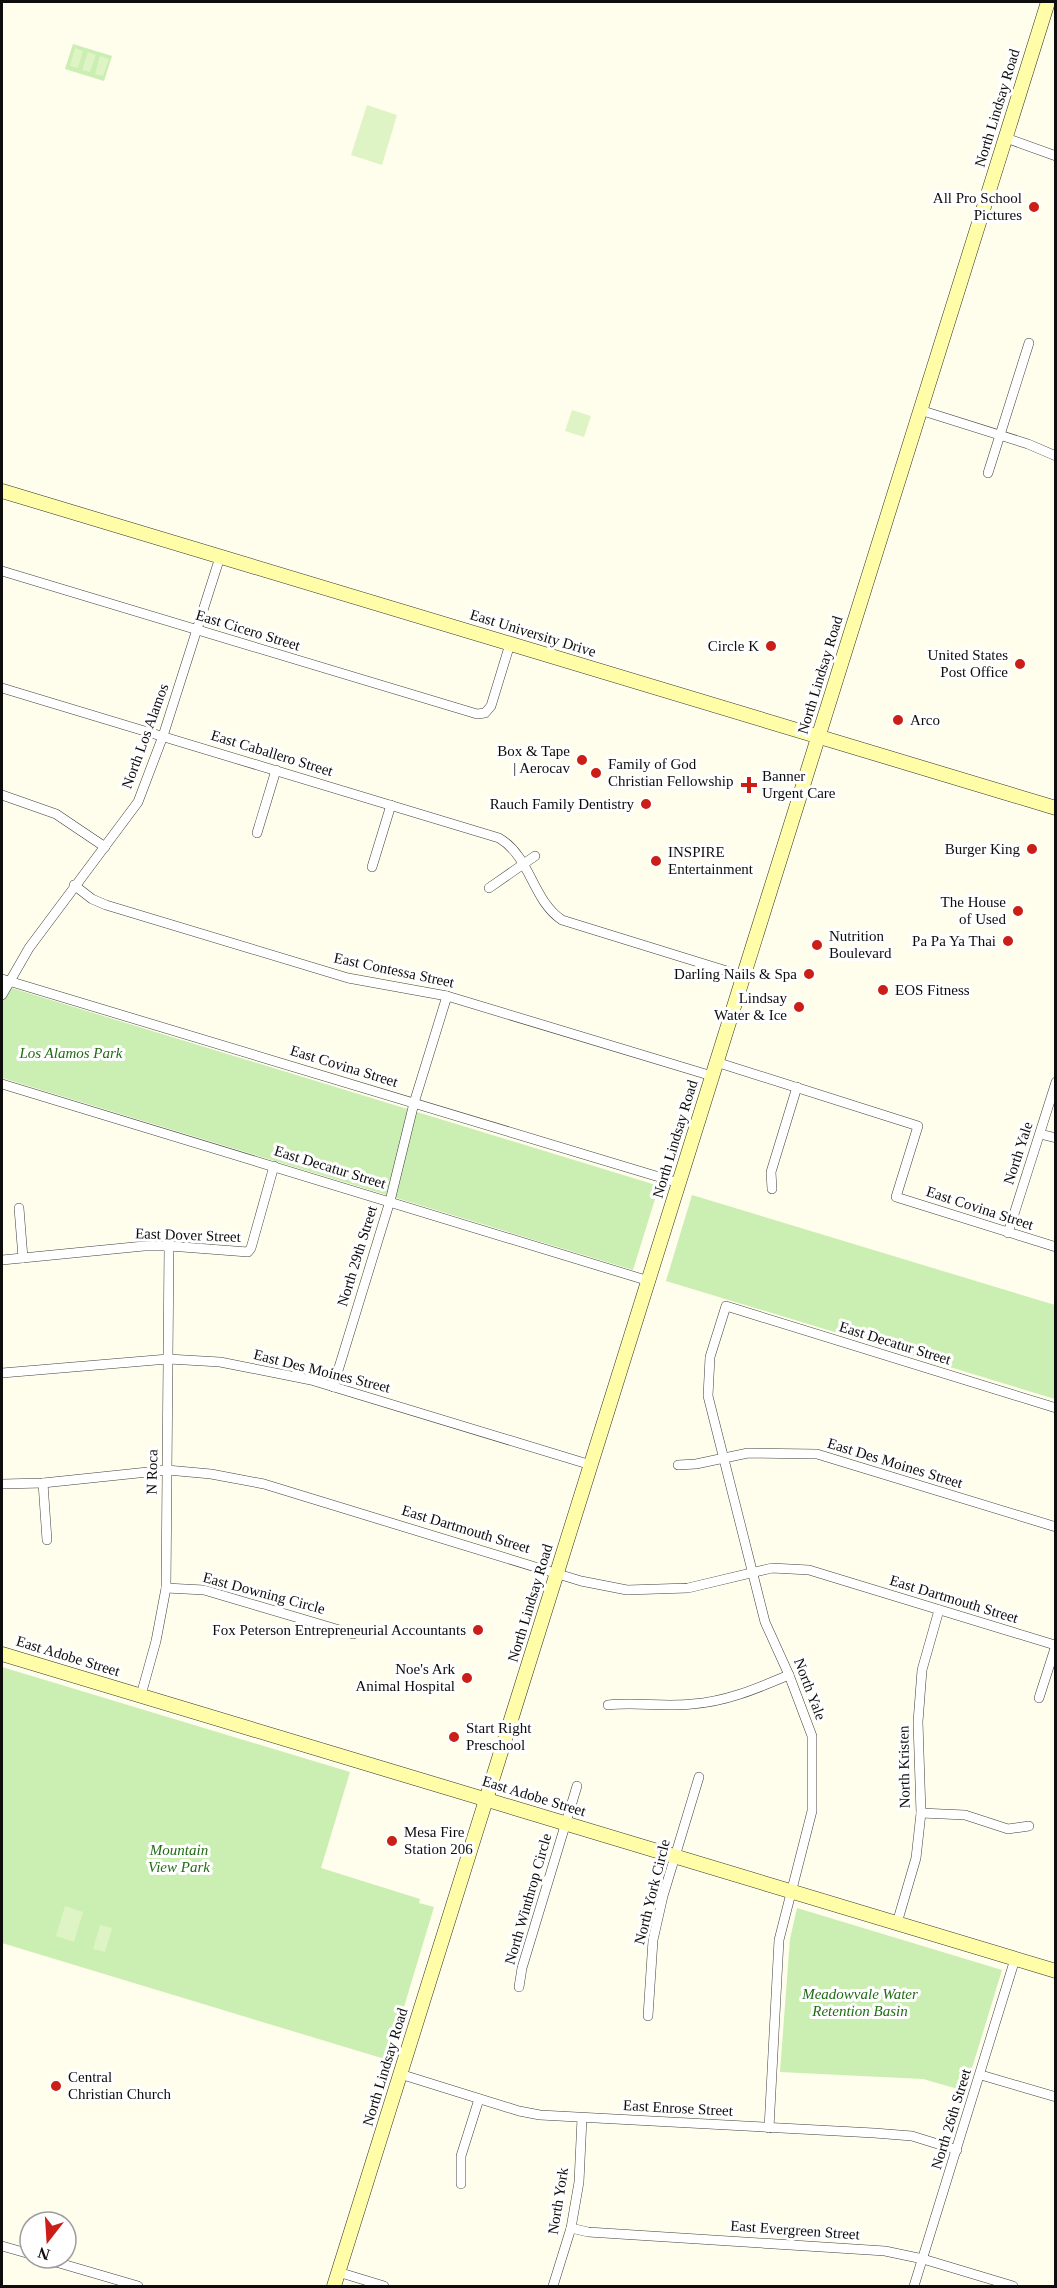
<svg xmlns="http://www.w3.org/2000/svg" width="1057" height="2288" viewBox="0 0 1057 2288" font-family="Georgia,serif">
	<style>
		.green { fill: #cbeeb2 }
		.pitch { fill: #dff4c4 }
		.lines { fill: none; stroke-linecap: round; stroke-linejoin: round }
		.street-casing { stroke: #404040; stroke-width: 10 }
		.secondary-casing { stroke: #2f2f2f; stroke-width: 15 }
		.street { stroke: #fff; stroke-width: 9 }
		.secondary { stroke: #fffda7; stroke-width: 14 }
		.poi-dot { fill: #ca1e17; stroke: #fff; stroke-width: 2 }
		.labels { text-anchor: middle; stroke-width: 6; stroke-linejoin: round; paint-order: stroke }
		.street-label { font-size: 15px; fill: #0d0d0d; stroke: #fff }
		.poi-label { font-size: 15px; fill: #0d0d0d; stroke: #fff; text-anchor: end }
		.park-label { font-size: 15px; font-style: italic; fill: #216b16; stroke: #fff }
	</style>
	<rect width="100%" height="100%" fill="#fffdec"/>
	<g class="green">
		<polygon points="73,44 112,56 104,81 65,69"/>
		<polygon points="2,985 659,1186 633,1270 2,1078"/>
		<polygon points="692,1195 1055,1305 1055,1399 666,1281"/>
		<polygon points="2,1667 350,1772 321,1868 420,1899 419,1903 434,1907 388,2060 2,1943"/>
		<polygon points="797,1908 1002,1970 965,2091 923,2079 780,2072 790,1939"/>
	</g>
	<g class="pitch">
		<polygon points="75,48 83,51 78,68 70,66"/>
		<polygon points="88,52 96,55 90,72 82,70"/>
		<polygon points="100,56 109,59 103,76 95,74"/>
		<polygon points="367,105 397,115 382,165 351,155"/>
		<polygon points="572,410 591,416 584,437 565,431"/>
		<polygon points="65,1906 83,1912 74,1942 56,1936"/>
		<polygon points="100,1925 112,1928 105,1952 93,1949"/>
	</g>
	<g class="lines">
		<g class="street-casing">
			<g id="street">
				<polyline points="1006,138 1056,156"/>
				<polyline points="920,410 1028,444 1056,456"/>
				<polyline points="988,473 1029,343"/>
				<polyline points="2,571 477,714 485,713 491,706 510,644"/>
				<path d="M2,688L499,838C531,857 532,900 562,920L743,976"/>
				<polyline points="2,795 56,814 105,847"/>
				<polyline points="257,833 276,770"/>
				<polyline points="372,867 391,805"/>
				<polyline points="74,885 92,899 106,905 348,978 447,996 712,1076"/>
				<polyline points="489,888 535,856"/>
				<polyline points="2,979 679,1183"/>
				<polyline points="2,995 29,948 138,802 163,736 220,557"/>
				<polyline points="716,1062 918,1126 896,1197 1056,1247"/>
				<polyline points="2,1084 649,1281"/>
				<polyline points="1040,1134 1056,1138"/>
				<polyline points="772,1189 771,1172 797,1087"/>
				<polyline points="19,1208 23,1258"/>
				<polyline points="1008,1233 1056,1082"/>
				<polyline points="2,1260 144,1246 169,1246 248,1252 251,1248 274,1166"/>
				<polyline points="2,1373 168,1359 220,1362 311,1380 591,1465"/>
				<polyline points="333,1387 390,1201 414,1103 447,996"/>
				<polyline points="678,1465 696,1464 748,1453 817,1454 1056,1527"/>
				<polyline points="43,1483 47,1540"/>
				<polyline points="2,1484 43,1483 167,1470 211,1474 264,1484 581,1581 627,1590 688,1588 772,1568 809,1570 1055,1645"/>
				<polyline points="166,1588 204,1590 353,1634"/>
				<polyline points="141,1695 156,1641 166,1588 169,1246"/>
				<polyline points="1039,1698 1056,1645"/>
				<path d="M608,1705C636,1702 663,1707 692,1704C726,1702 758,1688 789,1675"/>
				<polyline points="921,1813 965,1815 1008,1829 1029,1826"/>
				<polyline points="897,1923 916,1858 921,1813 918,1722 922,1670 939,1610"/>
				<polyline points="519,1987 522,1968 577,1786"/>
				<polyline points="648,2016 653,1940 663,1896 699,1777"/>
				<polyline points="400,2074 519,2111 540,2115 874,2133 912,2136 957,2150"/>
				<polyline points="981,2075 1056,2097"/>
				<polyline points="769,2128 779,1940 812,1811 812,1736 789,1675 765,1622 708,1396 710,1357 726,1306 1056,1408"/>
				<polyline points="461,2184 461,2156 479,2099"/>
				<polyline points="571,2228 588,2232 885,2251 923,2259 1013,2286"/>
				<polyline points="2,2246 30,2254"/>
				<polyline points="42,2258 138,2286"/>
				<polyline points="338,2272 384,2286"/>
				<polyline points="553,2286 571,2228 579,2182 582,2118"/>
				<polyline points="914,2286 1015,1959"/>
			</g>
		</g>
		<g class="secondary-casing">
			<g id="secondary">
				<polyline points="2,491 1056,808"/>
				<polyline points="2,1654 1056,1971"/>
				<polyline points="334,2286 1048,2"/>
			</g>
		</g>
		<use href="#street" class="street"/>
		<use href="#secondary" class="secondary"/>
	</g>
	<g class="poi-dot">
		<circle cx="1034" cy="207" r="6"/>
		<circle cx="771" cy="646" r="6"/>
		<circle cx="1020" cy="664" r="6"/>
		<circle cx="898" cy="720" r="6"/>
		<circle cx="582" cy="760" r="6"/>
		<circle cx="596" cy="773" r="6"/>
		<path d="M746 776h6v6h6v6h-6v6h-6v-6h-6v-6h6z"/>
		<circle cx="646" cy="804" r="6"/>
		<circle cx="1032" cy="849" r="6"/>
		<circle cx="656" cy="861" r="6"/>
		<circle cx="1018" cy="911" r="6"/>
		<circle cx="1008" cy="941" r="6"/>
		<circle cx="817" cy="945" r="6"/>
		<circle cx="809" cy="974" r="6"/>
		<circle cx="883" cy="990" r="6"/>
		<circle cx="799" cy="1007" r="6"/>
		<circle cx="478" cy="1630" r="6"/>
		<circle cx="467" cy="1678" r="6"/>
		<circle cx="454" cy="1737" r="6"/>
		<circle cx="392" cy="1841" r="6"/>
		<circle cx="56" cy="2086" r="6"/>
	</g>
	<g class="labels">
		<g class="street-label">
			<text transform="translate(997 108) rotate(-73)" y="5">North Lindsay Road</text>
			<text transform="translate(248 630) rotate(17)" y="5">East Cicero Street</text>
			<text transform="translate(533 633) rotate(17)" y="5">East University Drive</text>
			<text transform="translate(820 675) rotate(-73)" y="5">North Lindsay Road</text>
			<text transform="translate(145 736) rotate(-70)" y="5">North Los Alamos</text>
			<text transform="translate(272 753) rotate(17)" y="5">East Caballero Street</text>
			<text transform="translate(394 970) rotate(12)" y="5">East Contessa Street</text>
			<text transform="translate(344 1066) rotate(17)" y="5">East Covina Street</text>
			<text transform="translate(675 1139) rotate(-73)" y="5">North Lindsay Road</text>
			<text transform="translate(1018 1153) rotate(-72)" y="5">North Yale</text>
			<text transform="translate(330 1167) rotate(17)" y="5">East Decatur Street</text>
			<text transform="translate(980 1208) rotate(18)" y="5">East Covina Street</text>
			<text transform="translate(188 1235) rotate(2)" y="5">East Dover Street</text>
			<text transform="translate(357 1256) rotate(-73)" y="5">North 29th Street</text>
			<text transform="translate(895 1343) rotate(17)" y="5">East Decatur Street</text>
			<text transform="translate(322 1371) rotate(14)" y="5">East Des Moines Street</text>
			<text transform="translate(895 1463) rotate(17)" y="5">East Des Moines Street</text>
			<text transform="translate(152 1472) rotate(-89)" y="5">N Roca</text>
			<text transform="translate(466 1529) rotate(17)" y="5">East Dartmouth Street</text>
			<text transform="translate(264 1593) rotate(15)" y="5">East Downing Circle</text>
			<text transform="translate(954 1599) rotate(17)" y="5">East Dartmouth Street</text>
			<text transform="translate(530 1603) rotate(-73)" y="5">North Lindsay Road</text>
			<text transform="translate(68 1656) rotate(17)" y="5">East Adobe Street</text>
			<text transform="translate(810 1689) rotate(69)" y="5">North Yale</text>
			<text transform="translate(904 1767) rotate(-91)" y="5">North Kristen</text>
			<text transform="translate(534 1796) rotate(17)" y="5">East Adobe Street</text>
			<text transform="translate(652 1892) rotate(-76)" y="5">North York Circle</text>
			<text transform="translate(528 1899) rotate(-74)" y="5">North Winthrop Circle</text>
			<text transform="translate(385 2067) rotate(-73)" y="5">North Lindsay Road</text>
			<text transform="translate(678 2108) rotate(3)" y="5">East Enrose Street</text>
			<text transform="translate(951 2119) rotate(-73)" y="5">North 26th Street</text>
			<text transform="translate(558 2201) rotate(-81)" y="5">North York</text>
			<text transform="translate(795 2230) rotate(4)" y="5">East Evergreen Street</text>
		</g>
		<g class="poi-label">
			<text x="1022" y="203">All Pro School<tspan x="1022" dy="17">Pictures</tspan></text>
			<text x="759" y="651">Circle K</text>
			<text x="1008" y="660">United States<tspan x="1008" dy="17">Post Office</tspan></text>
			<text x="910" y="725" text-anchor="start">Arco</text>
			<text x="570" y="756">Box &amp; Tape<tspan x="570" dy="17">| Aerocav</tspan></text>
			<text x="608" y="769" text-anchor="start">Family of God<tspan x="608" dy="17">Christian Fellowship</tspan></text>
			<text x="762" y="781" text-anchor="start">Banner<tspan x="762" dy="17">Urgent Care</tspan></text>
			<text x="634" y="809">Rauch Family Dentistry</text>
			<text x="1020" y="854">Burger King</text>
			<text x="668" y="857" text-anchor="start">INSPIRE<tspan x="668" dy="17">Entertainment</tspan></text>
			<text x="1006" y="907">The House<tspan x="1006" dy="17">of Used</tspan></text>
			<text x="829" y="941" text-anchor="start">Nutrition<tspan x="829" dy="17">Boulevard</tspan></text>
			<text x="996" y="946">Pa Pa Ya Thai</text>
			<text x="797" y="979">Darling Nails &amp; Spa</text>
			<text x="895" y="995" text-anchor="start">EOS Fitness</text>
			<text x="787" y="1003">Lindsay<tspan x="787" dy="17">Water &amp; Ice</tspan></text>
			<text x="466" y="1635">Fox Peterson Entrepreneurial Accountants</text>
			<text x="455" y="1674">Noe's Ark<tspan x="455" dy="17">Animal Hospital</tspan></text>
			<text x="466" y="1733" text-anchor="start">Start Right<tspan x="466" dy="17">Preschool</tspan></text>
			<text x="404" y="1837" text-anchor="start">Mesa Fire<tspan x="404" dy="17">Station 206</tspan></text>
			<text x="68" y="2082" text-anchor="start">Central<tspan x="68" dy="17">Christian Church</tspan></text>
		</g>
		<g class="park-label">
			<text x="71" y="1058">Los Alamos Park</text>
			<text x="179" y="1855">Mountain<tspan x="179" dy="17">View Park</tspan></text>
			<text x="860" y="1999">Meadowvale Water<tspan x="860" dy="17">Retention Basin</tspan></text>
		</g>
	</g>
	<rect width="1057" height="2288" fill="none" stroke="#0d0d0d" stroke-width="6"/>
	<g transform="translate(48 2240) rotate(197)"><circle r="28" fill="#ffffff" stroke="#9e9e9e" stroke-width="1.5"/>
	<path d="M0-4.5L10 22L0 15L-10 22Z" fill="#ca1e17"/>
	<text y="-9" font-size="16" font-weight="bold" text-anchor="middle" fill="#0d0d0d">N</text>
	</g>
</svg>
